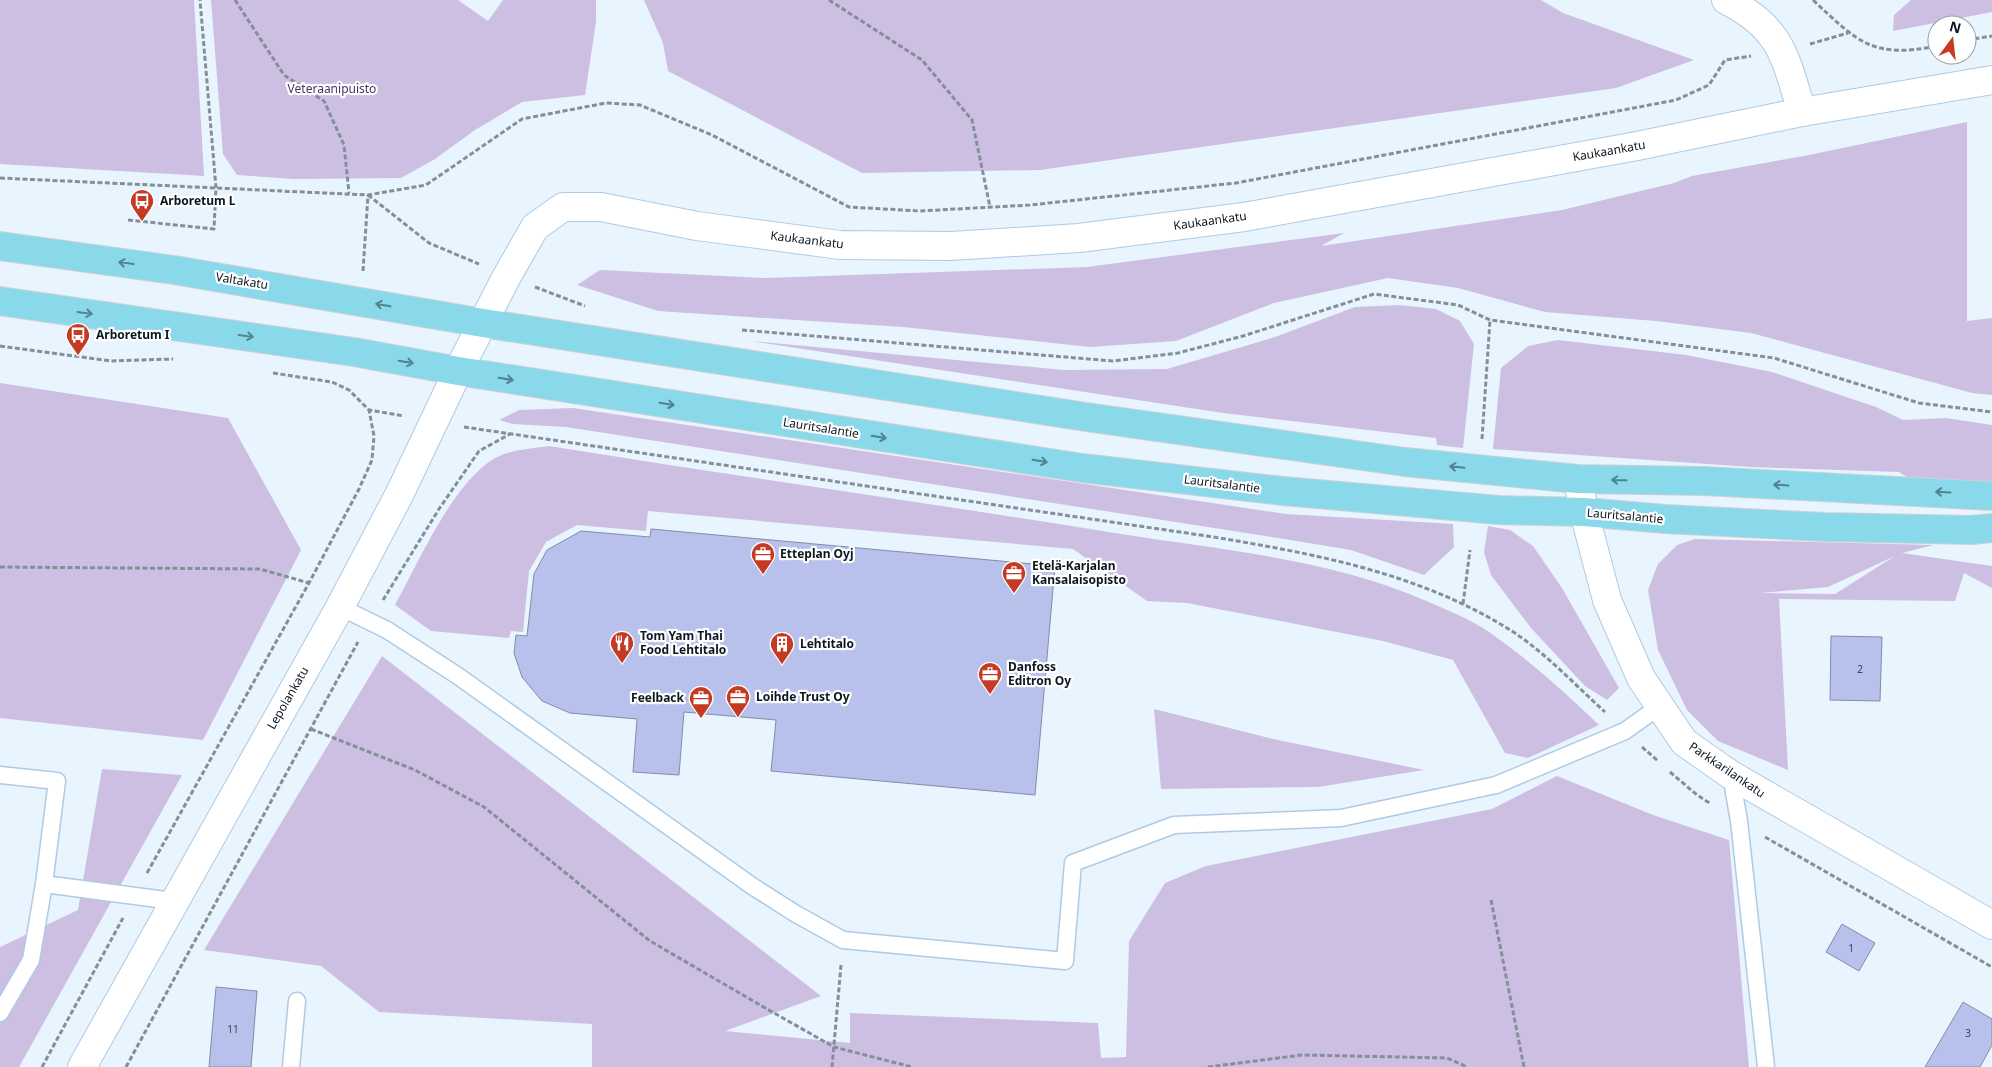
<svg xmlns="http://www.w3.org/2000/svg" width="1992" height="1067" viewBox="0 0 1992 1067" font-family="'Noto Sans',sans-serif">
	<style>
		.green { fill: #cdbfe1; fill-rule: evenodd }
		.building { fill: #b7c1eb; stroke: #848baa }
		.lines { fill: none; stroke-linecap: round; stroke-linejoin: round }
		.lane-casing { stroke: #afcae4; stroke-width: 19 }
		.secondary-casing { stroke: #afcae4; stroke-width: 30 }
		.primary-casing { stroke: #cfd1d2; stroke-width: 30 }
		.path { stroke: #848f98; stroke-width: 3; stroke-dasharray: 5 2.5; stroke-linecap: butt }
		.lane { stroke: #fff; stroke-width: 16 }
		.secondary { stroke: #fff; stroke-width: 28 }
		.primary { stroke: #89d9eb; stroke-width: 28 }
		.oneway { stroke: #518290 }
		.labels { text-anchor: middle; stroke-width: 4.5; stroke-linejoin: round; paint-order: stroke }
		.number-label { font-size: 10px; fill: #384253 }
		.park-label { font-size: 12px; fill: #4a3166; stroke: #fff }
		.street-label { font-size: 12px; fill: #0d1720; stroke: #fff }
		.poi-label { font-size: 12px; font-weight: bold; fill: #0d1720; stroke: #fff; text-anchor: start }
	</style>
	<rect width="100%" height="100%" fill="#e8f4fe"/>
	<g class="green">
		<polygon points="0,0 194,0 204,176 0,164"/>
		<polygon points="211,0 458,0 488,21 503,0 596,0 596,22 585,95 522,102 475,130 435,159 401,178 294,179 237,175 223,154"/>
		<polygon points="644,0 1541,0 1563,13 1694,60 1616,88 1040,170 862,173 668,71 663,43"/>
		<polygon points="1911,0 1992,0 1992,12 1893,31 1894,15"/>
		<polygon points="1967,122 1967,321 1992,318 1992,395 1972,393 1751,333 1656,321 1545,312 1458,288 1388,278 1274,303 1176,341 1090,347 903,327 658,311 577,285 600,270 766,278 1087,267 1344,233 1321,246 1562,210 1674,183 1692,176 1809,155"/>
		<polygon points="1399,305 1436,309 1460,321 1474,344 1463,448 1437,445 1436,438 1223,413 750,341 1064,370 1167,369 1275,337 1355,307"/>
		<polygon points="1558,340 1686,355 1772,372 1876,407 1903,420 1946,418 1992,425 1992,485 1913,481 1899,472 1751,467 1493,449 1501,368 1528,346"/>
		<polygon points="0,383 228,418 301,550 203,740 0,718"/>
		<polygon points="573,408 1286,514 1453,524 1454,547 1424,575 1351,550 1278,538 566,427 513,424 499,420 519,410"/>
		<path d="M549,446C740,477 931,503 1121,534C1222,550 1330,559 1424,600C1445,609 1470,619 1489,632C1528,659 1565,692 1599,725L1528,758L1505,753L1453,660L1383,641L1187,603L1147,601L1073,549L648,511L646,531L577,525L546,542L529,571L523,632L511,631L509,638L431,631L395,605C419,562 459,467 507,453C521,449 536,448 549,446Z"/>
		<polygon points="1488,526 1510,530 1533,546 1562,588 1619,688 1607,700 1585,686 1531,628 1491,575 1484,552"/>
		<path d="M1695,539L1933,545L1902,553L1992,566V588L1964,573L1955,601L1779,599L1788,770L1718,741L1687,710L1658,650L1648,590L1658,564L1677,545ZM1895,556L1835,594L1760,593L1828,587Z"/>
		<polygon points="382,656 821,996 725,1031 850,1043 850,1013 1098,1023 1101,1058 1126,1057 1129,941 1165,883 1206,866 1492,809 1557,776 1653,815 1729,840 1749,1067 592,1067 592,1024 379,1012 321,966 204,950"/>
		<polygon points="1154,709 1273,739 1424,770 1318,787 1161,789"/>
		<polygon points="102,769 182,775 19,1067 0,1067 0,947 78,910"/>
	</g>
	<g class="building">
		<polygon points="651,529 1055,566 1035,795 771,771 776,720 684,712 679,775 633,772 637,719 570,713 542,701 522,677 514,653 516,635 527,636 534,574 547,550 581,531 650,537"/>
		<polygon points="1831,636 1882,637 1880,701 1830,700"/>
		<polygon points="1842,924 1875,943 1859,971 1826,952"/>
		<polygon points="216,987 257,991 251,1067 209,1067"/>
		<polygon points="1963,1002 1992,1019 1992,1045 1980,1067 1925,1067"/>
	</g>
	<g class="lines">
		<g class="lane-casing">
			<g id="lane">
				<polyline points="340,607 387,630 458,676 752,886 796,914 843,940 1065,961 1073,863 1174,825 1341,818 1496,785 1625,731 1660,706"/>
				<polyline points="0,775 57,781 44,884 173,901"/>
				<polyline points="1731,775 1739,821 1766,1067"/>
				<polyline points="0,1013 31,960 44,884"/>
				<polyline points="291,1067 297,1001"/>
			</g>
		</g>
		<g class="secondary-casing">
			<g id="secondary">
				<path d="M1726,0C1782,28 1785,57 1802,112"/>
				<polyline points="1578,479 1584,512 1607,600 1641,678 1684,742 1731,775 1992,925"/>
				<polyline points="82,1067 340,607 400,493 458,371 507,276 535,227 563,207 601,207 697,226 840,245 951,246 1079,238 1244,217 1637,146 1802,112 1992,80"/>
			</g>
		</g>
		<g class="primary-casing">
			<g id="primary">
				<polyline points="0,246 174,270 483,323 1086,417 1405,462 1578,479 1704,481 1992,496"/>
				<polyline points="0,301 354,352 458,371 1082,468 1283,491 1498,510 1584,512 1665,519 1825,527 1972,530 1992,528"/>
			</g>
		</g>
		<g class="path">
			<polyline points="235,0 284,75 324,101 344,145 349,193"/>
			<polyline points="829,0 922,60 972,120 990,207"/>
			<path d="M1813,0C1858,42 1872,59 1937,46"/>
			<polyline points="1967,40 1992,36"/>
			<polyline points="1810,44 1848,33"/>
			<polyline points="0,178 368,195 426,185 522,119 606,103 640,105 712,135 849,207 920,211 1030,205 1236,183 1676,100 1709,85 1725,60 1751,56"/>
			<polyline points="368,195 429,243 479,264"/>
			<polyline points="128,220 214,229 216,188 200,0"/>
			<polyline points="363,271 368,195"/>
			<polyline points="535,287 585,306"/>
			<polyline points="742,330 1113,361 1178,353 1243,336 1374,294 1458,305 1490,320 1774,358 1919,403 1992,412"/>
			<polyline points="0,346 111,361 173,359"/>
			<polyline points="273,373 332,382 349,390 369,410 404,416"/>
			<path d="M464,427L1207,536C1311,553 1416,572 1507,628C1543,650 1574,684 1605,712"/>
			<polyline points="1482,439 1490,320"/>
			<polyline points="0,567 260,569 309,583"/>
			<polyline points="383,600 439,509 479,451 510,434"/>
			<polyline points="1463,604 1470,550"/>
			<polyline points="311,729 415,770 484,807 650,941 767,1009 834,1047 912,1067"/>
			<polyline points="1642,747 1658,761"/>
			<polyline points="1670,772 1697,795 1711,804"/>
			<polyline points="1765,837 1992,967"/>
			<polyline points="147,873 309,583 359,489 372,460 374,436 369,410"/>
			<polyline points="1491,900 1524,1067"/>
			<polyline points="42,1067 123,918"/>
			<polyline points="126,1067 358,642"/>
			<polyline points="832,1067 841,965"/>
			<polyline points="1208,1067 1302,1055 1447,1058 1467,1067"/>
		</g>
		<use href="#lane" class="lane"/>
		<use href="#secondary" class="secondary"/>
		<use href="#primary" class="primary"/>
	</g>
	<defs><path id="oneway-shaft" d="M-6 0H5M1.5-3L5.5 0L1.5 3" fill="none" stroke-width="1.6" stroke-linecap="round" stroke-linejoin="round" transform="scale(1.25)"/></defs>
	<g class="oneway">
		<use href="#oneway-shaft" transform="translate(126 263) rotate(-172)"/>
		<use href="#oneway-shaft" transform="translate(383 305) rotate(-170)"/>
		<use href="#oneway-shaft" transform="translate(85 313) rotate(8)"/>
		<use href="#oneway-shaft" transform="translate(246 336) rotate(8)"/>
		<use href="#oneway-shaft" transform="translate(406 362) rotate(10)"/>
		<use href="#oneway-shaft" transform="translate(506 379) rotate(9)"/>
		<use href="#oneway-shaft" transform="translate(667 404) rotate(9)"/>
		<use href="#oneway-shaft" transform="translate(879 437) rotate(9)"/>
		<use href="#oneway-shaft" transform="translate(1040 461) rotate(9)"/>
		<use href="#oneway-shaft" transform="translate(1457 467) rotate(-174)"/>
		<use href="#oneway-shaft" transform="translate(1619 480) rotate(-179)"/>
		<use href="#oneway-shaft" transform="translate(1781 485) rotate(-177)"/>
		<use href="#oneway-shaft" transform="translate(1943 492) rotate(-177)"/>
	</g>
	<defs>
		<g id="bus-pin" transform="scale(1.25)"><path d="M0 17L-7.5 6A9.5 9.5 0 1 1 7.5 6Z" fill="#c53a22" stroke="#fff"/><path d="M-5-6H5V4H4V6H2V4H-2V6H-4V4H-5ZM-3.5-4V0h7V-4ZM-3.5 1.2v1.5H-2V1.2ZM2 1.2v1.5H3.5V1.2Z" fill="#fff"/></g>
		<g id="office-pin" transform="scale(1.25)"><path d="M0 17L-7.5 6A9.5 9.5 0 1 1 7.5 6Z" fill="#c53a22" stroke="#fff"/><path d="M-6-3h4V-5.5h4V-3h4V5H-6ZM-1-4.5V-3h2v-1.5ZM-6 0V1H6V0Z" fill="#fff"/></g>
		<g id="restaurant-pin" transform="scale(1.25)"><path d="M0 17L-7.5 6A9.5 9.5 0 1 1 7.5 6Z" fill="#c53a22" stroke="#fff"/><path d="M-5-6h1v4h1v-4h1v4h1v-4h1v5L-1.5 .5V6h-2V.5L-5-1ZM5-6V6H3V1.5H1.5Q1.5-4 5-6Z" fill="#fff"/></g>
		<g id="building-pin" transform="scale(1.25)"><path d="M0 17L-7.5 6A9.5 9.5 0 1 1 7.5 6Z" fill="#c53a22" stroke="#fff"/><path d="M-4-6H4V6H1V3H-1V6H-4ZM-2.5-4.3h1.7v1.8h-1.7ZM.8-4.3h1.7v1.8H.8ZM-2.5-1h1.7V.8h-1.7ZM.8-1h1.7V.8H.8Z" fill="#fff"/></g>
	</defs>
	<g fill-rule="evenodd">
		<use href="#bus-pin" x="142" y="201"/>
		<use href="#bus-pin" x="78" y="335"/>
		<use href="#office-pin" x="763" y="554"/>
		<use href="#office-pin" x="1014" y="573"/>
		<use href="#restaurant-pin" x="622" y="643"/>
		<use href="#building-pin" x="782" y="644"/>
		<use href="#office-pin" x="990" y="674"/>
		<use href="#office-pin" x="738" y="697"/>
		<use href="#office-pin" x="701" y="698"/>
	</g>
	<g class="labels">
		<g class="number-label">
			<text x="1860" y="673">2</text>
			<text x="1851" y="952">1</text>
			<text x="233" y="1033">11</text>
			<text x="1968" y="1037">3</text>
		</g>
		<g class="park-label">
			<text x="332" y="93">Veteraanipuisto</text>
		</g>
		<g class="street-label">
			<text transform="translate(1609 151) rotate(-10)" y="4">Kaukaankatu</text>
			<text transform="translate(1210 221) rotate(-8)" y="4">Kaukaankatu</text>
			<text transform="translate(807 240) rotate(7)" y="4">Kaukaankatu</text>
			<text transform="translate(242 281) rotate(9)" y="4">Valtakatu</text>
			<text transform="translate(821 428) rotate(9)" y="4">Lauritsalantie</text>
			<text transform="translate(1222 484) rotate(7)" y="4">Lauritsalantie</text>
			<text transform="translate(1625 516) rotate(5)" y="4">Lauritsalantie</text>
			<text transform="translate(288 698) rotate(-60)" y="4">Lepolankatu</text>
			<text transform="translate(1727 770) rotate(34)" y="4">Parkkarilankatu</text>
		</g>
		<g class="poi-label">
			<text x="160" y="205">Arboretum L</text>
			<text x="96" y="339">Arboretum I</text>
			<text x="780" y="558">Etteplan Oyj</text>
			<text x="1032" y="570">Etelä-Karjalan<tspan x="1032" dy="14">Kansalaisopisto</tspan></text>
			<text x="640" y="640">Tom Yam Thai<tspan x="640" dy="14">Food Lehtitalo</tspan></text>
			<text x="800" y="648">Lehtitalo</text>
			<text x="1008" y="671">Danfoss<tspan x="1008" dy="14">Editron Oy</tspan></text>
			<text x="756" y="701">Loihde Trust Oy</text>
			<text x="684" y="702" text-anchor="end">Feelback</text>
		</g>
	</g>
	<g transform="translate(1952 40) rotate(15)"><circle r="24" fill="#ffffff" stroke="#9ea2a6"/>
	<path d="M0-4L9 19L0 12L-9 19Z" fill="#c53a22"/>
	<text y="-8" font-size="14" font-weight="bold" text-anchor="middle" fill="#0d1720">N</text>
	</g>
</svg>
